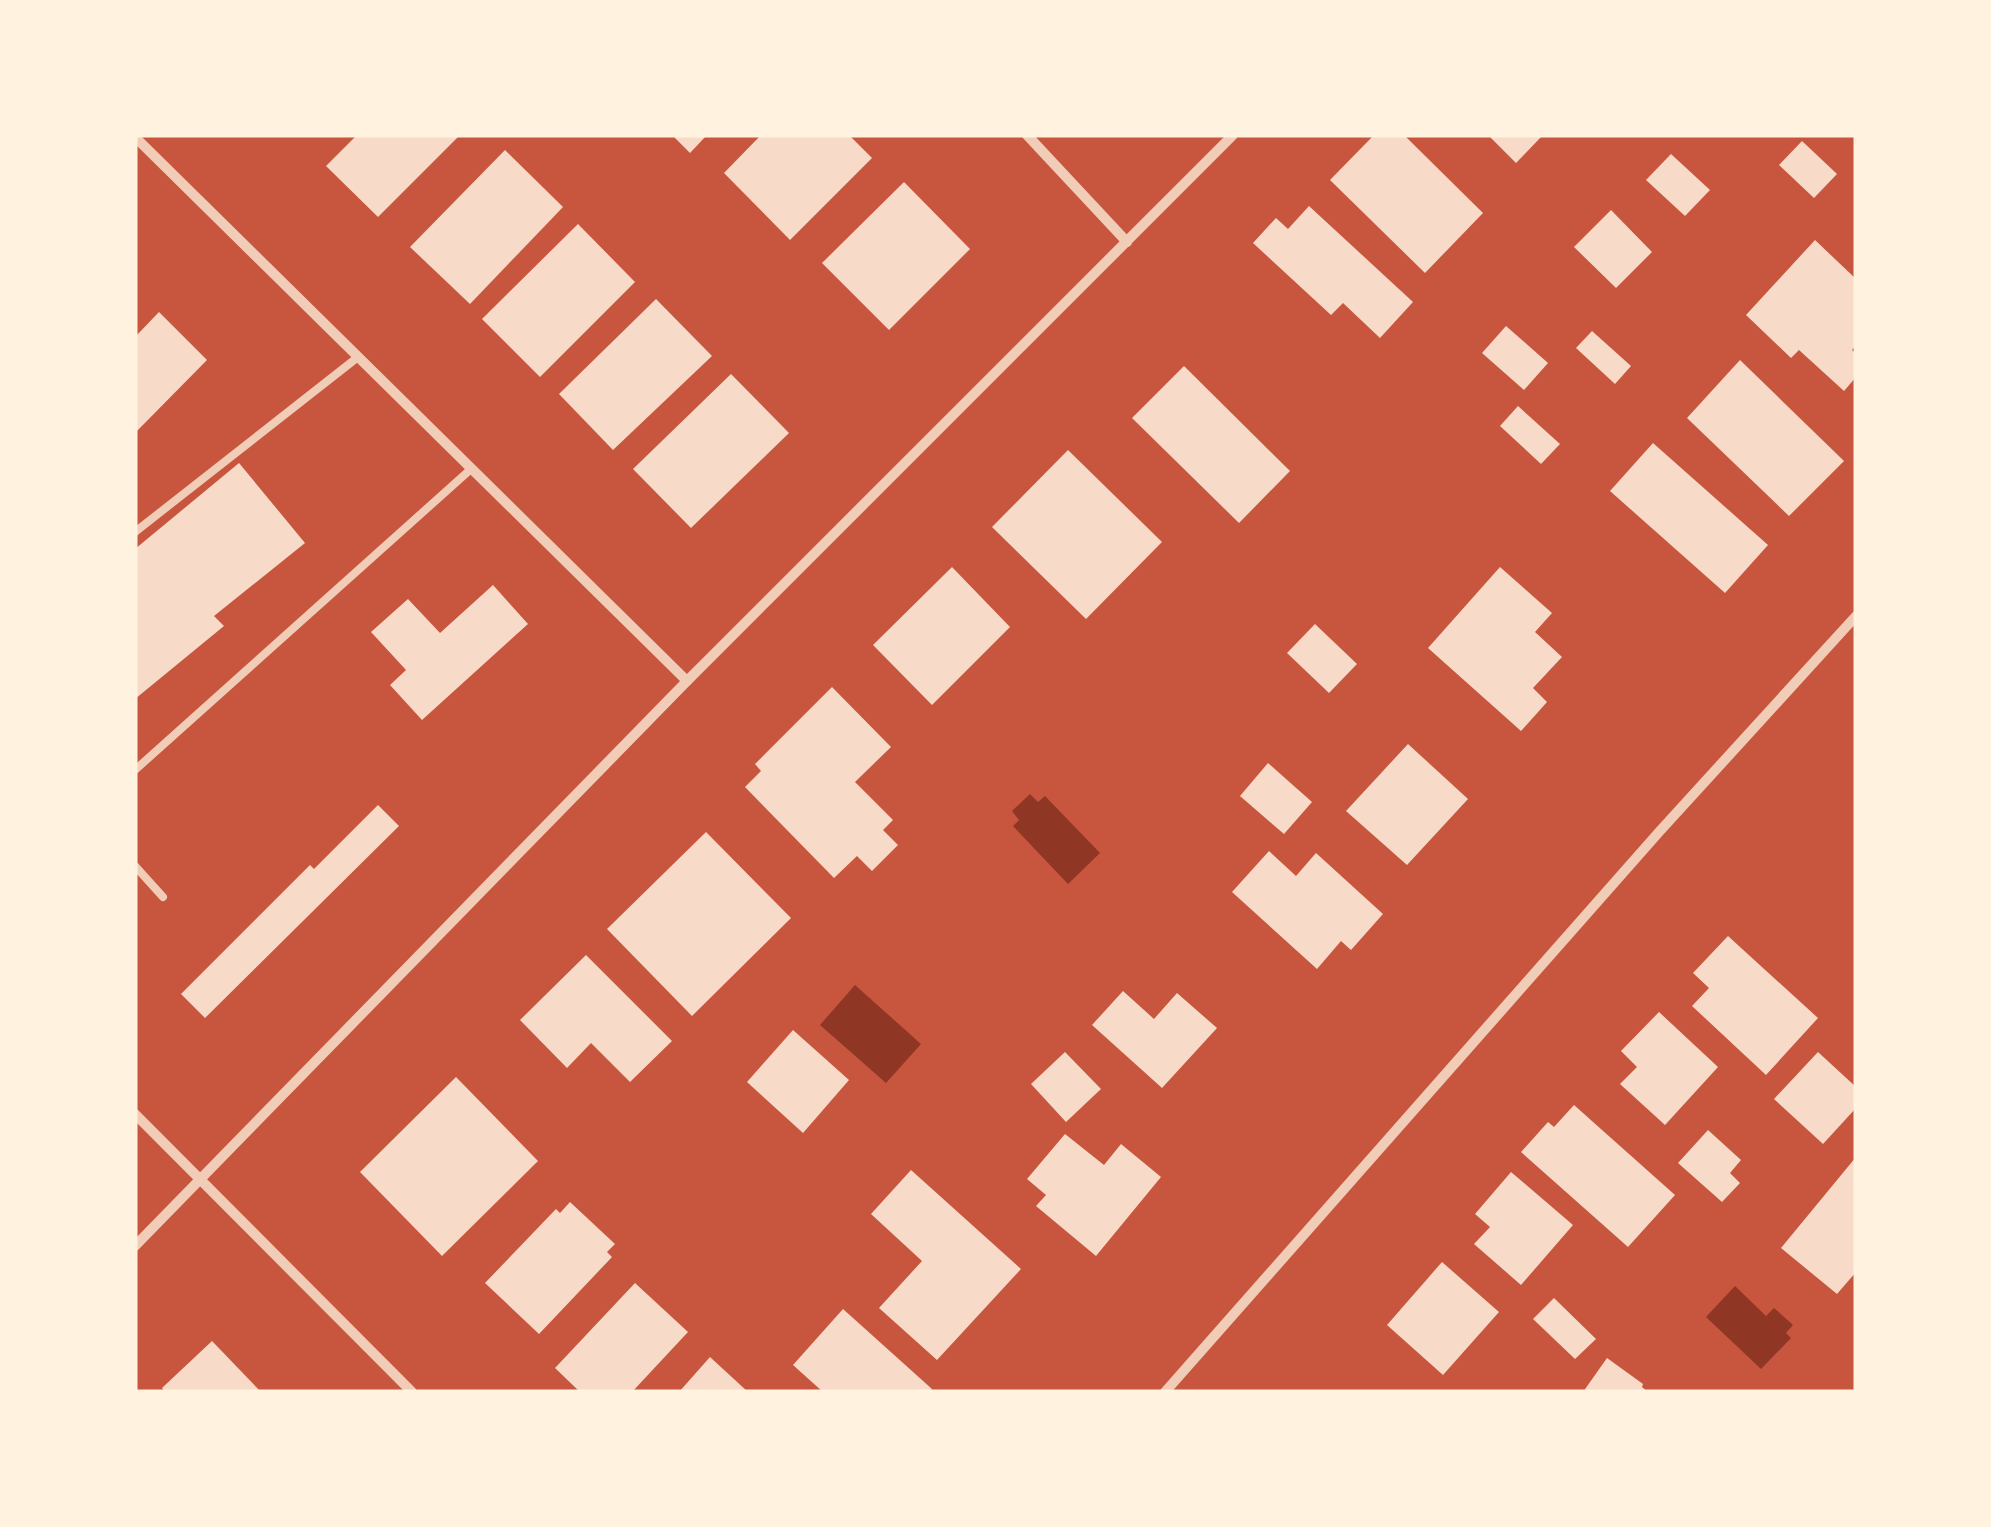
<svg xmlns="http://www.w3.org/2000/svg" width="1991" height="1527" viewBox="0 0 1991 1527" font-family="Lato,sans-serif">
	<style>
		.water { fill: #8f3625 }
		.building { fill: #f7dbc8 }
		.lines { fill: none; stroke-linecap: round; stroke-linejoin: round }
		.service { stroke: #f1ccb7; stroke-width: 8 }
		.minor { stroke: #f1ccb7; stroke-width: 10 }
	</style>
	<rect width="100%" height="100%" fill="#c8553d"/>
	<g class="water">
		<polygon points="1030,794 1038,802 1045,796 1100,853 1068,884 1013,826 1019,820 1012,811"/>
		<polygon points="855,985 921,1044 886,1083 820,1025"/>
		<polygon points="1735,1286 1766,1316 1774,1308 1793,1325 1786,1333 1791,1338 1761,1369 1706,1317"/>
	</g>
	<g class="building">
		<polygon points="357,135 460,135 378,217 326,166"/>
		<polygon points="672,135 707,135 690,153"/>
		<polygon points="761,135 849,135 872,158 790,240 724,173"/>
		<polygon points="1374,135 1404,135 1483,213 1425,273 1330,180"/>
		<polygon points="1488,135 1543,135 1516,163"/>
		<polygon points="1802,141 1837,174 1814,198 1779,165"/>
		<polygon points="505,150 563,207 470,304 410,247"/>
		<polygon points="1671,154 1710,190 1685,216 1646,180"/>
		<polygon points="904,182 970,249 889,330 822,263"/>
		<polygon points="1309,206 1413,302 1380,338 1343,303 1331,315 1253,243 1276,218 1288,229"/>
		<polygon points="1611,210 1652,252 1616,288 1574,247"/>
		<polygon points="578,224 635,282 540,377 482,319"/>
		<polygon points="1815,240 1856,279 1856,345 1852,350 1856,354 1856,377 1844,391 1799,350 1791,358 1746,315"/>
		<polygon points="656,299 712,356 613,450 559,394"/>
		<polygon points="159,312 207,360 135,433 135,337"/>
		<polygon points="1506,326 1548,363 1524,390 1482,353"/>
		<polygon points="1592,331 1631,366 1615,384 1576,348"/>
		<polygon points="1740,360 1844,461 1789,516 1687,418"/>
		<polygon points="1184,366 1290,471 1239,523 1132,418"/>
		<polygon points="731,374 789,433 691,528 633,469"/>
		<polygon points="1518,406 1560,444 1541,464 1500,426"/>
		<polygon points="1653,443 1768,545 1725,593 1610,491"/>
		<polygon points="1068,450 1162,542 1086,619 992,527"/>
		<polygon points="239,463 305,543 214,616 224,626 135,699 135,549"/>
		<polygon points="952,567 1010,627 932,705 873,645"/>
		<polygon points="1500,567 1552,613 1535,632 1562,657 1533,688 1547,702 1521,731 1428,648"/>
		<polygon points="493,585 528,624 422,720 390,685 406,670 371,632 408,599 440,633"/>
		<polygon points="1315,624 1357,664 1329,693 1287,653"/>
		<polygon points="832,687 891,747 855,782 893,820 883,830 898,845 872,871 857,856 834,878 745,787 761,771 755,764"/>
		<polygon points="1408,744 1468,799 1407,865 1346,811"/>
		<polygon points="1268,763 1312,802 1284,834 1240,796"/>
		<polygon points="378,805 399,826 205,1018 181,994 310,865 314,869"/>
		<polygon points="706,832 791,918 692,1016 607,929"/>
		<polygon points="1269,851 1296,876 1316,853 1383,914 1351,950 1341,941 1317,969 1232,892"/>
		<polygon points="1728,936 1818,1018 1766,1075 1692,1006 1709,988 1693,973"/>
		<polygon points="586,955 672,1041 630,1082 591,1043 567,1068 520,1020"/>
		<polygon points="1123,991 1154,1019 1177,993 1217,1028 1162,1088 1092,1025"/>
		<polygon points="1659,1012 1718,1067 1665,1125 1620,1084 1637,1067 1621,1051"/>
		<polygon points="793,1030 849,1080 803,1133 747,1082"/>
		<polygon points="1065,1052 1101,1089 1066,1122 1031,1084"/>
		<polygon points="1818,1052 1856,1087 1856,1108 1823,1144 1774,1099"/>
		<polygon points="456,1077 538,1161 442,1256 360,1172"/>
		<polygon points="1574,1105 1675,1195 1628,1247 1521,1152 1548,1122 1554,1127"/>
		<polygon points="1708,1130 1741,1160 1730,1173 1740,1183 1722,1202 1678,1163"/>
		<polygon points="1065,1134 1104,1165 1121,1144 1161,1177 1096,1256 1036,1206 1046,1195 1027,1179"/>
		<polygon points="1856,1157 1856,1272 1837,1294 1781,1248"/>
		<polygon points="911,1170 1021,1269 937,1360 879,1308 922,1261 871,1214"/>
		<polygon points="1511,1172 1573,1225 1521,1285 1474,1244 1490,1227 1475,1214"/>
		<polygon points="570,1202 615,1244 607,1252 612,1257 539,1334 485,1283 556,1209 560,1213"/>
		<polygon points="1442,1262 1499,1312 1443,1375 1387,1325"/>
		<polygon points="635,1283 688,1332 632,1392 580,1392 555,1368"/>
		<polygon points="1554,1298 1596,1339 1575,1359 1533,1319"/>
		<polygon points="843,1309 932,1389 929,1392 823,1392 793,1365"/>
		<polygon points="212,1341 261,1392 165,1392 162,1388"/>
		<polygon points="710,1357 748,1392 679,1392"/>
		<polygon points="1607,1358 1643,1384 1642,1387 1648,1392 1583,1392"/>
	</g>
	<g class="lines">
		<g class="service">
			<polyline points="135,532 358,357"/>
			<polyline points="135,770 471,469"/>
			<polyline points="135,866 163,897"/>
		</g>
		<g class="minor">
			<polyline points="1027,135 1127,242"/>
			<polyline points="135,137 687,681"/>
			<polyline points="135,1114 412,1392"/>
			<polyline points="135,1246 687,681 1233,135"/>
			<polyline points="1165,1392 1659,832 1856,616"/>
		</g>
	</g>
	<rect width="1991" height="1527" fill="none" stroke="#fff3e0" stroke-width="275"/>
</svg>
